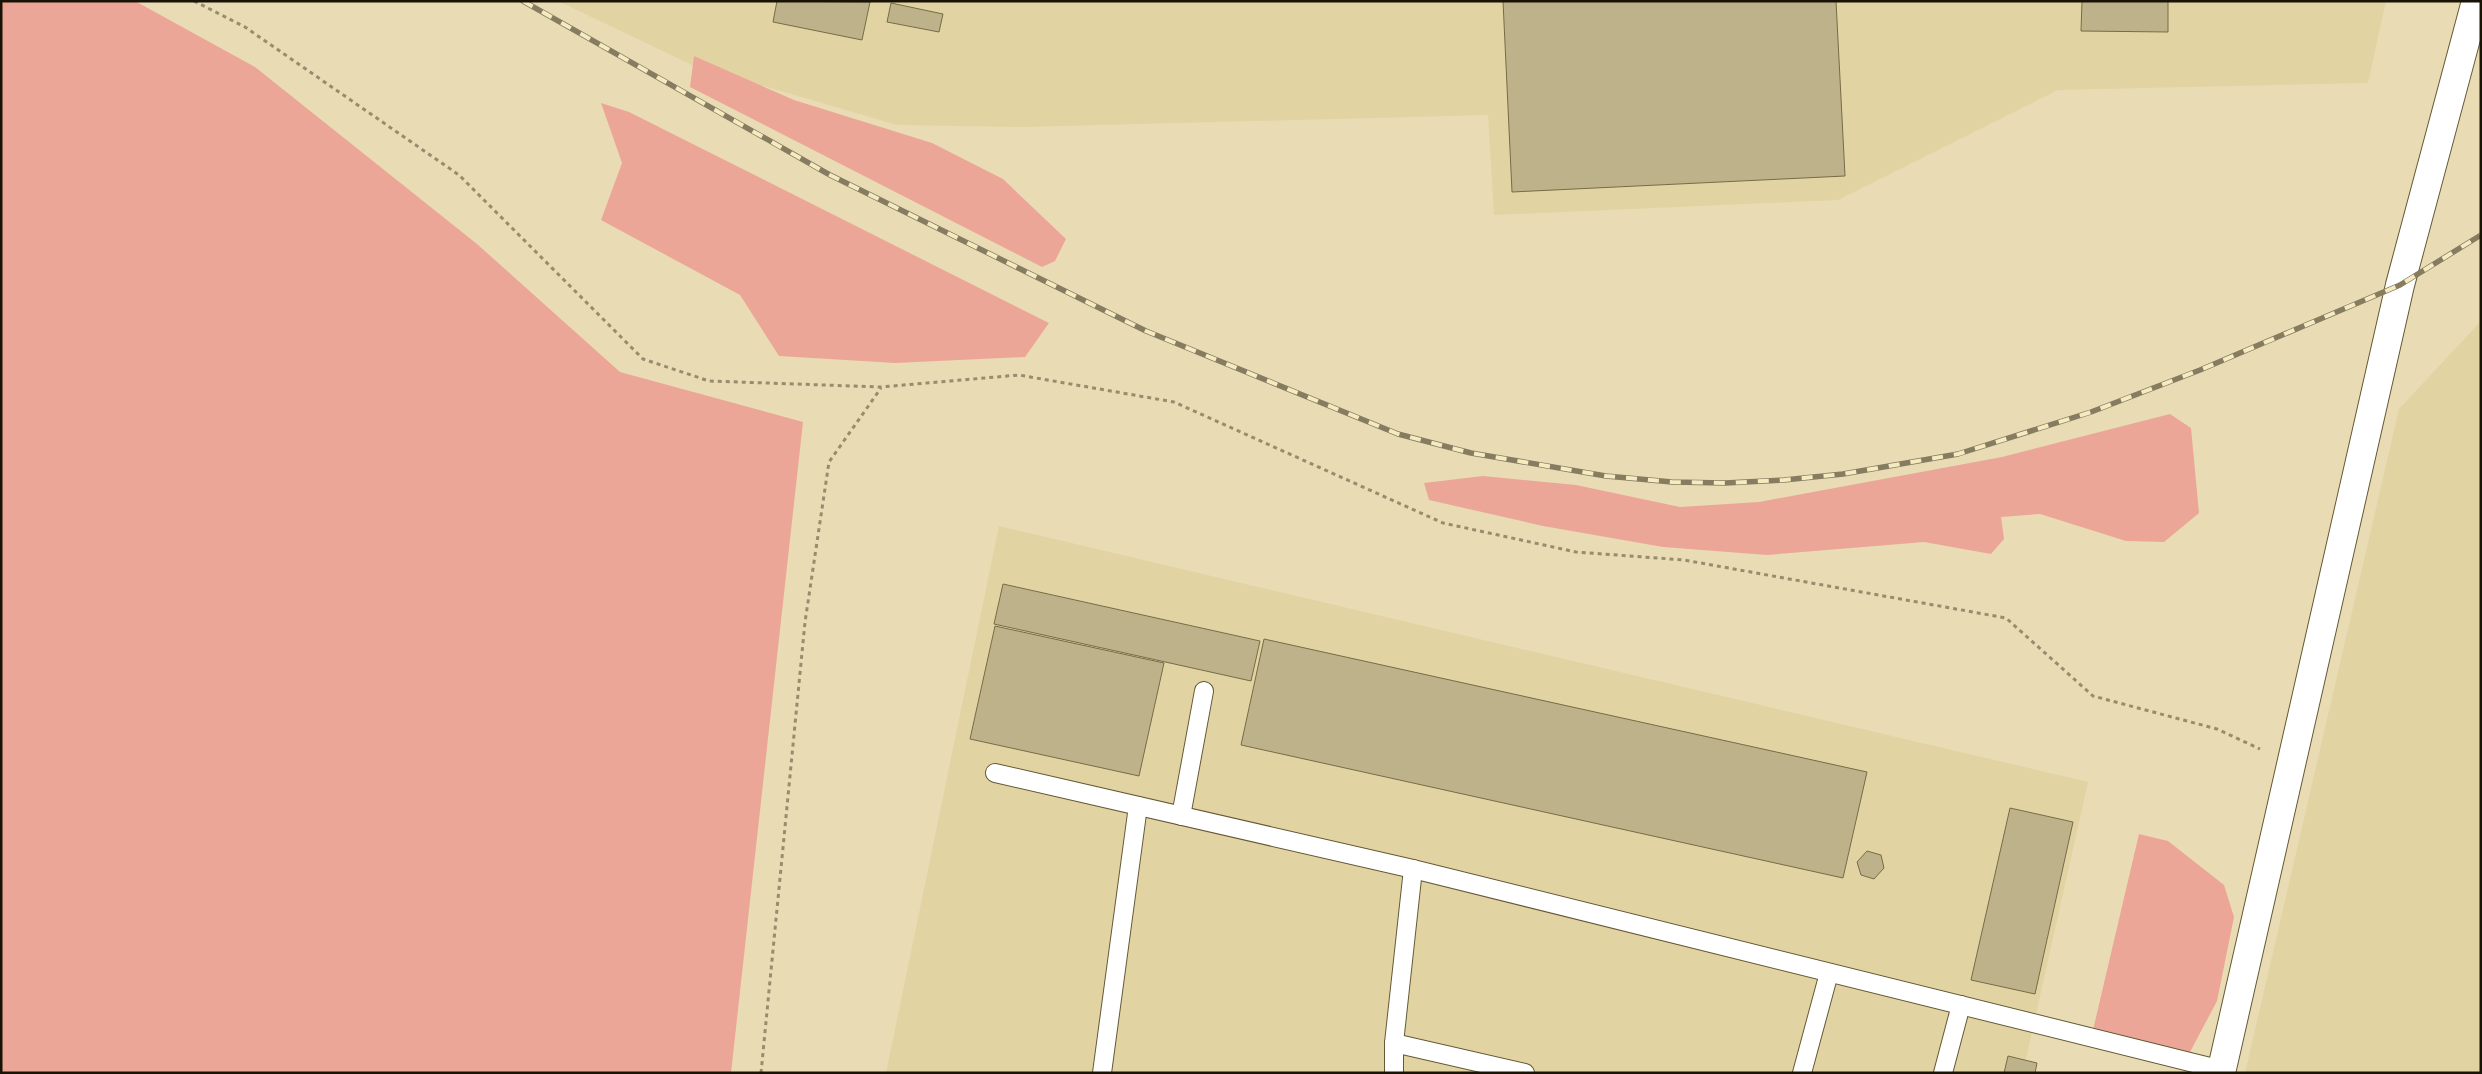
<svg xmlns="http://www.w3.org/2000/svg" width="2482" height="1074" viewBox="0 0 2482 1074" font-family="'Open Sans',sans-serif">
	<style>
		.built { fill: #e2d3a3 }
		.green { fill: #eca697 }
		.building { fill: #beb28b; stroke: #776c47 }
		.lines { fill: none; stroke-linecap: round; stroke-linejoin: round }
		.lane-casing { stroke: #645935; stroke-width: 20 }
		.street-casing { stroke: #645935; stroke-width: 30 }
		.path { stroke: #968c6e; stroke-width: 3; stroke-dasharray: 4 4; stroke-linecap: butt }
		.lane { stroke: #fff; stroke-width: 18 }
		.street { stroke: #fff; stroke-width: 28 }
		.rail-casing { stroke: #867d61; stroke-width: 5.5 }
		.rail { stroke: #f6eac1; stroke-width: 4; stroke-dasharray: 11; stroke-linecap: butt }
	</style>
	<rect width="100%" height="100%" fill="#e9dcb4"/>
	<g class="built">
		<polygon points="558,1 2386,1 2368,83 2058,90 1838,200 1494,215 1488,115 1026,127 897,125 692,65"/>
		<polygon points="2481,321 2481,1073 2245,1073 2399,409"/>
		<polygon points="999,526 2088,782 2024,1068 2045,1073 886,1073"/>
	</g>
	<g class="green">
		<polygon points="1,1 135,1 255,67 477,244 620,372 803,422 731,1073 1,1073"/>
		<polygon points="694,56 794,100 932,143 1003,179 1066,239 1055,261 1042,267 690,87"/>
		<polygon points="601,103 629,112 1049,323 1025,357 895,363 779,356 740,295 601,220 622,163"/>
		<polygon points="2170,414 2191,428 2199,513 2164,542 2126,541 2040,514 2001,517 2004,539 1991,554 1924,542 1767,555 1663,547 1543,526 1429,500 1424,483 1483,476 1576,485 1680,507 1759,502 2002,457"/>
		<polygon points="2139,834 2168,841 2224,885 2234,917 2217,1001 2190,1052 2093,1030"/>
	</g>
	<g class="building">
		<polygon points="777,1 870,2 862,40 773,22"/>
		<polygon points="1503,1 1836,1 1845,176 1512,192"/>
		<polygon points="2082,1 2168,1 2168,32 2081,31"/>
		<polygon points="891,3 943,14 939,32 887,22"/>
		<polygon points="1003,584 1260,641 1251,681 994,624"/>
		<polygon points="995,626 1164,663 1139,776 970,739"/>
		<polygon points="1264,639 1867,772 1843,878 1241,745"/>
		<polygon points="2010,808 2073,822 2035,994 1971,980"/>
		<polygon points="1867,851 1881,855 1884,868 1874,879 1861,875 1857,862"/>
		<polygon points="2008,1056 2037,1063 2035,1073 2004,1073"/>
	</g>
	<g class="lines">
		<g class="lane-casing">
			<g id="lane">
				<polyline points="995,773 1413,869 2222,1070"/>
				<polyline points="1181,816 1204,691"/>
				<polyline points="1394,1043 1525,1073"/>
				<polyline points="1102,1073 1138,806"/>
				<polyline points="1394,1073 1394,1043 1413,869"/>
				<polyline points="1802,1073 1829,973"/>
				<polyline points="1943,1073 1961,1005"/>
			</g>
		</g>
		<g class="street-casing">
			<polyline id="street" points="2221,1073 2400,285 2476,1"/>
		</g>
		<g class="path">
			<polyline points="194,1 245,27 459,175 643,359 709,381 881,387 1019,375 1174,402 1443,523 1576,552 1684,560 2006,618 2093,696 2217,729 2260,749"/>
			<polyline points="761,1073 805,622 829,462 881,388"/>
		</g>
		<use href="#lane" class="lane"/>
		<use href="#street" class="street"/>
		<g class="rail-casing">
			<polyline id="rail" points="523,1 830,175 1146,331 1398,434 1471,453 1606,476 1672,482 1725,483 1784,480 1843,474 1958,454 2091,412 2200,370 2400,285 2481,235"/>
		</g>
		<use href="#rail" class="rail"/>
	</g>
	<rect width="2482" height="1074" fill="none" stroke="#181305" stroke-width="5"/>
</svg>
